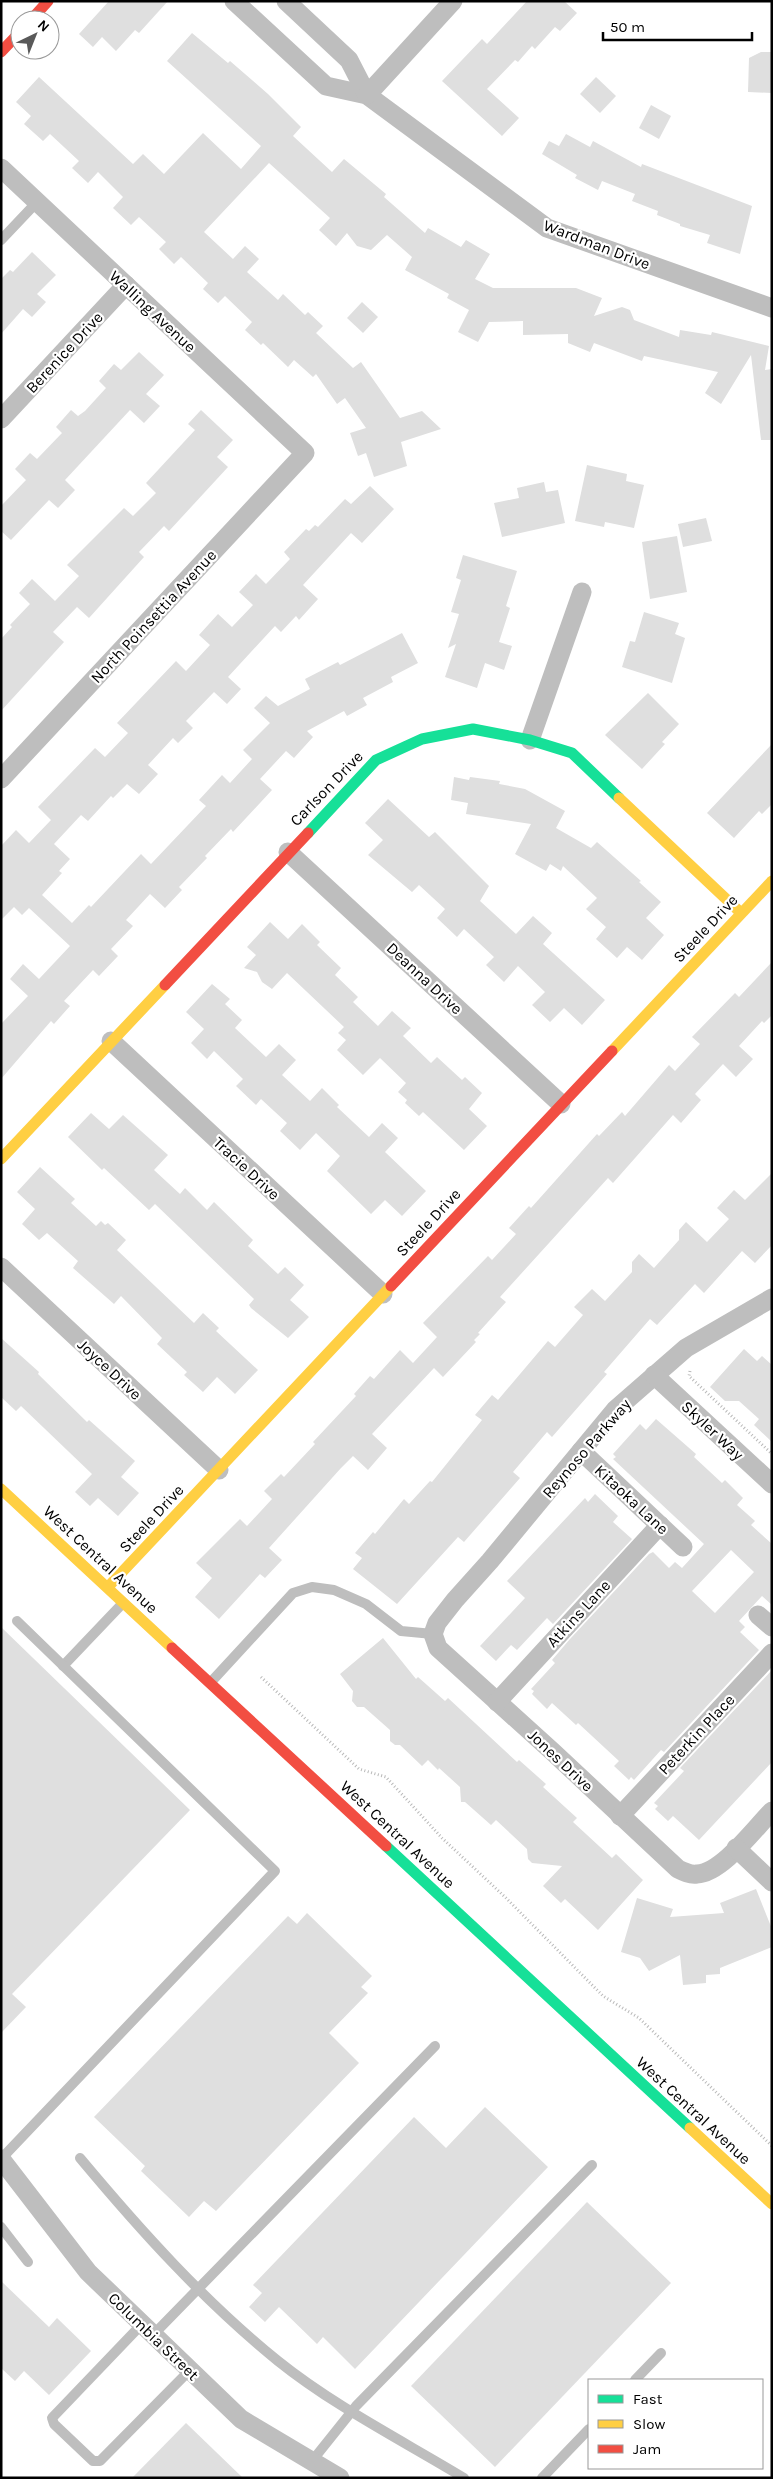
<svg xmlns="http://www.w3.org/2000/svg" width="773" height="2479" viewBox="0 0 773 2479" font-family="Karla,sans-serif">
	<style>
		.building { fill: #dfdfdf; fill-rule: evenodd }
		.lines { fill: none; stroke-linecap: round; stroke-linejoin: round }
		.path { stroke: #b9b9b9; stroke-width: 3; stroke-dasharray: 1 2.5; stroke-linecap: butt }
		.lane { stroke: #bebebe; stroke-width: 10 }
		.street { stroke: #bebebe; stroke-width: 19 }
		.fast { stroke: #16e098; stroke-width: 11 }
		.slow { stroke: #ffcf43; stroke-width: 11 }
		.jam { stroke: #f24e42; stroke-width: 11 }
		.labels { text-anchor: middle; stroke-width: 4.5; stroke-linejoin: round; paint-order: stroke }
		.street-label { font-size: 16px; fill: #000; stroke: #fff }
	</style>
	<rect width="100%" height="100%" fill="#fff"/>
	<g class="building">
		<polygon points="109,1 168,1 139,33 135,30 116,51 102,37 93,47 79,34"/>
		<polygon points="527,1 564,1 577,13 560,31 555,27 535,49 532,46 518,62 515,60 487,89 519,118 502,136 442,81 482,39 487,44"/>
		<polygon points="192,33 228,63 230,61 268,94 301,127 293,136 332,172 344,159 386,194 384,197 425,233 428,228 461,247 466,240 490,254 475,279 493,288 576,288 602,298 594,316 622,307 630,310 634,320 679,337 680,330 711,335 712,332 769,346 765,370 772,369 772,440 761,440 751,355 721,404 705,393 718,372 644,356 642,361 594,343 590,352 568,343 568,334 523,335 523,321 489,322 478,342 458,332 469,310 447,298 449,294 405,270 412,257 387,235 371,250 357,246 347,233 336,246 319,230 330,218 269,163 204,232 233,259 245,246 259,259 247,272 278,300 283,294 305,315 308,312 323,326 316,333 353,368 361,362 400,418 422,411 441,429 401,442 407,466 374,477 366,453 358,456 350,433 366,428 345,398 337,404 316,374 313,377 294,360 288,367 263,343 261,345 245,330 252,322 225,296 218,303 203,289 208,283 181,257 174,264 159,249 166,242 139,217 131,225 113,208 123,197 98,172 88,183 72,168 79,161 50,134 43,141 24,124 31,116 16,102 39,77 133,164 143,154 164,174 203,133 241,169 261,146 167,61"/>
		<polygon points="761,52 772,52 772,93 748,92 749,58"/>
		<polygon points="596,77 616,96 600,113 580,94"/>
		<polygon points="651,105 671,116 659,139 639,128"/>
		<polygon points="566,134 590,147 593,141 641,167 642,164 752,206 740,254 707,243 710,235 680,226 680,224 657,215 658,211 632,201 635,194 602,181 598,190 575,178 577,175 542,154 549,141 559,146"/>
		<polygon points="32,252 56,275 37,294 46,302 32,317 23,309 1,334 1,279 10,270 13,272"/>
		<polygon points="362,302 378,317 363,333 347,318"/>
		<polygon points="139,352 164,375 146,394 160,406 144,423 130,410 65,480 75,490 58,508 49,500 11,540 1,531 1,506 26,480 15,469 30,453 37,459 62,433 56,427 71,410 78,416 85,411 106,388 99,381 114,364 121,370"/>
		<polygon points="201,410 233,440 217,457 228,467 169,531 164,526 139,552 144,557 89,618 77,607 53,632 64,642 1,711 1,639 12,627 10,625 30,604 19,593 32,579 55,601 79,576 67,565 124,508 133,516 156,493 146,483 195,430 188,424"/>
		<polygon points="587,465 627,474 626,481 644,485 634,528 605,522 604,527 575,521"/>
		<polygon points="544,482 546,492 558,490 565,523 502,537 494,503 519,498 517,488"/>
		<polygon points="370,486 394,509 362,543 351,533 303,585 318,599 299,620 296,616 281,632 275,626 228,677 241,689 227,704 214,692 186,721 193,728 178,743 173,738 148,765 158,774 139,794 127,784 113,798 111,796 88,821 81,815 54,844 70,859 59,871 62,873 42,895 72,923 89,905 91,907 141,854 151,864 206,806 199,800 222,775 230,783 252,759 243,750 270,723 254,708 266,696 278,706 310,689 305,679 338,662 340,665 402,633 418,663 391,677 393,682 363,698 367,705 347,716 344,711 307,731 313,737 294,758 286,751 260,779 272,790 233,832 231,829 205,856 207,858 179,887 182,890 165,908 150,894 126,920 133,926 111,949 118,956 99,976 93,970 64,1001 70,1006 54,1024 51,1021 1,1079 1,1024 28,996 10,979 23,964 39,979 70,946 29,908 22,915 14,907 1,920 1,846 16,830 29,843 51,820 38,807 95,748 105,757 128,733 117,723 176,661 186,671 210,645 199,635 218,614 232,627 253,605 239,592 256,574 266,584 290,559 284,552 306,529 309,531 315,525 318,527 345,499 351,504"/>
		<polygon points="706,518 712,541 683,547 678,524"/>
		<polygon points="677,536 687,592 650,599 642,542"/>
		<polygon points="463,555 517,571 506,606 510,608 499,642 512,646 504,670 485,663 477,688 445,677 456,644 448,648 459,614 451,612 461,580 456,578"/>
		<polygon points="644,612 679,623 675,634 685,638 672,683 622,667 630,641 635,642"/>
		<polygon points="648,693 679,724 662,742 665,744 642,769 605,735"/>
		<polygon points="772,744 772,804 762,814 759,811 734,838 707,813"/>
		<polygon points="454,777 469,780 470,777 500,781 499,784 525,789 565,811 556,828 591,848 597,842 641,881 639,882 661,902 646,918 664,935 642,960 627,947 617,958 596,939 606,927 586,909 597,898 563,866 561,871 550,864 546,871 515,854 531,824 466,814 468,803 451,800"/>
		<polygon points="388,799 429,837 435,832 489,886 480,901 516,934 533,916 552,933 543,944 605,1000 582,1025 564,1008 550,1022 532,1005 545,992 518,966 504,982 486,965 494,957 464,929 457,937 437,918 445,909 419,885 412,892 368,855 383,840 365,823"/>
		<polygon points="270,922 288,939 302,924 320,942 317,945 341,968 335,975 358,997 353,1002 378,1026 392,1011 411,1028 403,1036 431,1063 437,1057 462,1080 465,1077 482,1093 469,1109 487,1126 464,1150 423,1112 419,1116 405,1103 407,1100 398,1092 406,1083 380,1058 363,1075 337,1050 346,1040 338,1033 344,1027 287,973 272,989 262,982 257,972 244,968 256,955 247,947"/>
		<polygon points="772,962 772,1015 764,1023 762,1021 739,1046 753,1059 736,1077 723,1064 695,1094 701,1100 681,1123 673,1115 613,1183 608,1178 500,1297 506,1302 478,1333 480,1334 474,1340 476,1342 443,1377 434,1368 372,1434 387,1448 368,1470 353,1456 341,1468 269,1548 282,1560 265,1578 260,1574 219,1619 195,1597 212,1578 196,1563 240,1519 247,1526 272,1499 264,1491 281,1474 284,1477 315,1444 313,1442 356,1396 354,1394 370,1376 374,1379 400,1350 413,1363 437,1337 423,1323 488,1256 492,1260 516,1234 509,1228 529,1206 531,1208 597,1134 599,1136 622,1112 625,1116 669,1065 675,1071 700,1044 692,1037 735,993 739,997"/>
		<polygon points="212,984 230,999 225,1004 242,1020 235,1028 266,1057 279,1044 296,1060 282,1075 310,1101 322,1088 339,1105 337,1107 369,1137 382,1123 398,1138 385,1152 426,1191 402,1216 385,1200 371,1214 327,1171 340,1156 316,1133 300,1150 280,1131 287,1123 261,1099 256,1105 236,1086 243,1079 214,1051 207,1059 191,1043 204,1029 186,1012"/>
		<polygon points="91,1113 109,1129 123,1115 168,1155 154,1170 180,1194 185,1188 207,1210 214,1202 253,1240 248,1246 278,1274 285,1267 304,1285 290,1300 309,1317 288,1338 251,1308 249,1305 254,1299 155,1204 149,1210 104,1168 102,1170 68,1137"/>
		<polygon points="40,1167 75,1199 71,1203 96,1226 101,1221 105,1225 108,1223 126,1240 117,1250 194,1323 203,1313 219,1328 216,1331 258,1370 235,1394 217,1377 203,1392 184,1375 187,1372 157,1344 162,1338 121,1296 114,1304 73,1268 78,1261 47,1233 39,1240 22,1224 35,1209 17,1192"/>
		<polygon points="772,1173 772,1245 755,1263 742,1251 704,1293 695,1284 657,1325 650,1319 604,1372 607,1374 552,1437 547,1432 513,1472 520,1478 464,1542 458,1537 397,1604 353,1569 362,1558 355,1553 373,1532 375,1534 404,1499 409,1504 430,1481 432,1482 482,1420 475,1415 492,1395 498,1400 548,1341 555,1347 583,1315 574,1307 592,1289 605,1301 632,1272 632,1262 639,1254 654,1268 679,1240 679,1230 686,1222 707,1242 729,1219 717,1208 734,1190 745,1200"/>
		<polygon points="1,1338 39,1372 38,1374 87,1422 89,1420 135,1461 121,1477 139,1493 118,1516 98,1498 90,1506 75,1492 92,1474 21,1406 16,1411 1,1397"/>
		<polygon points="744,1349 757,1361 762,1356 772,1365 772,1442 754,1425 759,1419 739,1401 725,1401 710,1387"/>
		<path d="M656,1419L696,1454L694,1457L722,1483L725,1480L743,1498L737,1505L755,1521L751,1525L772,1544V1605L762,1596L739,1621L745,1627L740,1632L759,1650L664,1752L661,1750L634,1780L631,1777L629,1780L614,1766L619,1761L578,1723L576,1725L552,1703L547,1709L532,1694L534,1691L531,1689L555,1663L552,1660L570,1639L649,1554L653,1552L669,1568L675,1562L682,1568L704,1544L613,1459L616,1457L613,1454L640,1424L646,1430ZM731,1550L754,1572L715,1613L692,1591Z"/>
		<polygon points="595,1494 618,1516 613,1522 632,1539 553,1624 547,1618 517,1650 511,1645 496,1661 480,1646 525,1598 507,1581 585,1498 588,1502"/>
		<polygon points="1,1627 190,1810 12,1994 26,2007 1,2033"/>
		<polygon points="383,1638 416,1679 418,1677 445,1701 448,1698 517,1762 519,1760 546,1784 543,1787 577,1818 573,1822 612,1858 616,1854 643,1880 598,1930 565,1899 561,1903 543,1886 562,1866 532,1863 528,1859 527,1849 496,1820 491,1825 465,1802 461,1802 460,1787 439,1768 438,1770 428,1760 422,1766 400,1745 395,1745 390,1741 390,1730 364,1707 357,1707 352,1701 353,1691 340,1674"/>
		<polygon points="772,1670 772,1762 699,1840 673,1816 668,1821 655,1809 658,1806 654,1803 684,1771 680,1768"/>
		<polygon points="756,1889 772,1929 772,1947 720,1968 720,1974 706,1975 706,1983 683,1985 680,1955 649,1971 640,1958 621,1952 637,1898 673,1909 670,1917 724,1913 720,1903"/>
		<polygon points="307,1913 372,1976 361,1987 368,1993 329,2033 359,2063 216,2211 204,2201 189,2217 141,2171 145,2166 94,2117 288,1916 297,1924"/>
		<polygon points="485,2107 548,2167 355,2369 323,2337 317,2344 279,2307 265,2322 249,2307 262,2293 253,2285 414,2117 446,2148"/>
		<polygon points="587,2202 671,2283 495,2467 411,2386"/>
		<polygon points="1,2281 49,2327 57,2318 91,2351 49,2395 24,2371 15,2381 1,2368"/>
		<polygon points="186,2423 243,2478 132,2478"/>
	</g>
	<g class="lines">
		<g class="path">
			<polyline points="690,1371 689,1376 772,1454"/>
			<polyline points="261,1677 359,1769 386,1777 442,1838 505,1897 603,1996 639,2018 772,2146"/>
		</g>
		<g class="lane">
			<polyline points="1,240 37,202"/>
			<polyline points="63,1666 123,1603"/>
			<polyline points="211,1682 293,1593 312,1587 334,1590 366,1604 401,1631 433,1634"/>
			<path d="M80,2158C141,2231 204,2301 278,2361C334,2406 403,2441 464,2478"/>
			<polyline points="1,2159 275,1871 17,1621"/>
			<polyline points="1,2227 28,2262"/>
			<polyline points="142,2324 52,2418 54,2424 93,2461 100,2461 190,2370"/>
			<polyline points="153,2335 435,2046"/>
			<polyline points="635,2380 661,2353"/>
			<polyline points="312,2461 356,2406 592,2165"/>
			<polyline points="542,2478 589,2429"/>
		</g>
		<g class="street">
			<polyline points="234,1 326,86 367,95 547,228 772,308"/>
			<polyline points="286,1 349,60 367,95"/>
			<polyline points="367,95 453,1"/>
			<polyline points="1,168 305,453 1,779"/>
			<polyline points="1,419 126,285"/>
			<polyline points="530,740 582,592"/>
			<polyline points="288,852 561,1104"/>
			<polyline points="111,1041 383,1294"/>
			<polyline points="1,1267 219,1470"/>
			<path d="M772,1298L686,1348L615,1410L490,1561L455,1600L437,1623L433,1634L438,1648L553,1752L678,1869C684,1872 690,1875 697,1874C722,1873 755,1828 772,1811"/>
			<polyline points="654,1375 772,1484"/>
			<polyline points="581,1451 683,1547"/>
			<polyline points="758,1615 772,1627"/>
			<polyline points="497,1702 660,1525"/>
			<polyline points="620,1816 772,1653"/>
			<polyline points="736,1848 772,1882"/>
			<polyline points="1,2159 88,2272 241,2419 340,2478"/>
		</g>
		<g class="fast">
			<polyline points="308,833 376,760 422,739 473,729 530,740 572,753 619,798"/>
			<polyline points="386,1846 690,2128"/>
		</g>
		<g class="slow">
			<polyline points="619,798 741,913"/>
			<polyline points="612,1051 772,881"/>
			<polyline points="1,1159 165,985"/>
			<polyline points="1,1489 172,1648"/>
			<polyline points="108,1587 391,1286"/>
			<polyline points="690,2128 772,2204"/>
		</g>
		<g class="jam">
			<polyline points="31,20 48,1"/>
			<polyline points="1,52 20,32"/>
			<polyline points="165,985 308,833"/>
			<polyline points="391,1286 612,1051"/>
			<polyline points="172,1648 386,1846"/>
		</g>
	</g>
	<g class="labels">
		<g class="street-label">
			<text transform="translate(597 244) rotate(21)" y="6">Wardman Drive</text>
			<text transform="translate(153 311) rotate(43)" y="6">Walling Avenue</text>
			<text transform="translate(64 352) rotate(-47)" y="6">Berenice Drive</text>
			<text transform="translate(153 616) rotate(-47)" y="6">North Poinsettia Avenue</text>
			<text transform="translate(326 788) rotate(-46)" y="6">Carlson Drive</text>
			<text transform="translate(705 928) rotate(-47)" y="6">Steele Drive</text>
			<text transform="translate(425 978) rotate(43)" y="6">Deanna Drive</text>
			<text transform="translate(247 1168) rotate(43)" y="6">Tracie Drive</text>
			<text transform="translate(428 1222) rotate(-47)" y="6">Steele Drive</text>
			<text transform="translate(110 1369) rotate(43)" y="6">Joyce Drive</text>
			<text transform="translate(713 1430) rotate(43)" y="6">Skyler Way</text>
			<text transform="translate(586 1448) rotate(-49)" y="6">Reynoso Parkway</text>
			<text transform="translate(632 1499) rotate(43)" y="6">Kitaoka Lane</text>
			<text transform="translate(151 1518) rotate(-47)" y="6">Steele Drive</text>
			<text transform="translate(101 1559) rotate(43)" y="6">West Central Avenue</text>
			<text transform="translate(578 1613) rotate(-47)" y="6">Atkins Lane</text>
			<text transform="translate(696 1734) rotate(-47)" y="6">Peterkin Place</text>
			<text transform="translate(561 1760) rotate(43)" y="6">Jones Drive</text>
			<text transform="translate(398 1834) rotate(43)" y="6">West Central Avenue</text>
			<text transform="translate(694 2110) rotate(43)" y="6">West Central Avenue</text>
			<text transform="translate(154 2336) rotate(44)" y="6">Columbia Street</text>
		</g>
	</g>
	<rect width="773" height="2479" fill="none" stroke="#000000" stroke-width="5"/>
	<rect x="588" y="2379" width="175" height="90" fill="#ffffff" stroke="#999999"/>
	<rect x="598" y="2395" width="25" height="8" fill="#16e098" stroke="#999999"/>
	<text x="633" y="2404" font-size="15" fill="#000000">Fast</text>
	<rect x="598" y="2420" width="25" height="8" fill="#ffcf43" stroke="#999999"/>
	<text x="633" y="2429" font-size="15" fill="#000000">Slow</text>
	<rect x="598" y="2445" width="25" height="8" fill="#f24e42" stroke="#999999"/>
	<text x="633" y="2454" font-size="15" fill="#000000">Jam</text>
	<g transform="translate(35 35) rotate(43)"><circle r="24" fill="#ffffff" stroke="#999999"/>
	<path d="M0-4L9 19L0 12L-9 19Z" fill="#595959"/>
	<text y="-8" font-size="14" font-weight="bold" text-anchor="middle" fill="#000000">N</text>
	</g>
	<path d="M603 32v8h149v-8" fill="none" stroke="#000000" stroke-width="2.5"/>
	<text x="610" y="32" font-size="15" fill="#000000" stroke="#ffffff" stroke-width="4" paint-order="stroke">50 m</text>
</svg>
